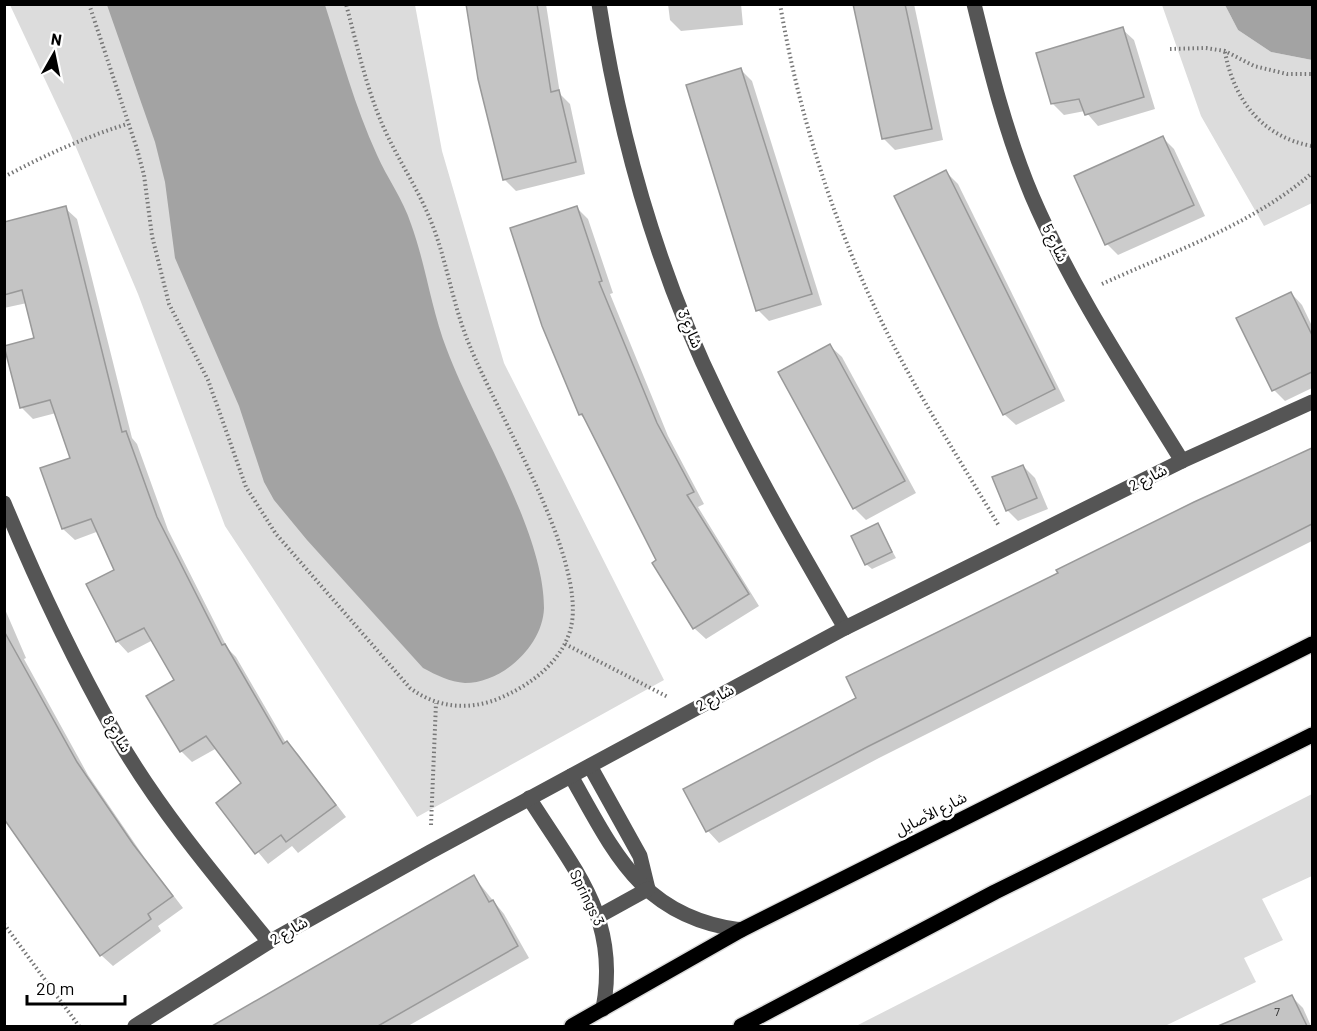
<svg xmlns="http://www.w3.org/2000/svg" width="1317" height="1031" viewBox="0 0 1317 1031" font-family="Barlow,'Noto Sans Arabic',sans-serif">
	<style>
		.green { fill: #dcdcdc }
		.water { fill: #a3a3a3 }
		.shadow { fill: #0003 }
		.building { fill: #c4c4c4; stroke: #999; stroke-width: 1.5 }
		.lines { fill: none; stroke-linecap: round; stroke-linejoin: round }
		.major-casing { stroke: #dbdbdb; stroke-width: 18 }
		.path { stroke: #777; stroke-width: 4; stroke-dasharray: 1.5 3; stroke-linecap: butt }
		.minor { stroke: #555; stroke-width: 15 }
		.major { stroke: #000; stroke-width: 15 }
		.labels { text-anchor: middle; stroke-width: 5; stroke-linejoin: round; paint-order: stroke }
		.number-label { font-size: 12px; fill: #313131 }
		.street-label { font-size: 15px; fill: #000; stroke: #fff }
	</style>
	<rect width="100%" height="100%" fill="#fff"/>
	<g class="green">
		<polygon points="10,5 415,5 442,151 504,363 664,680 417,817 225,526 138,294 70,133"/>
		<polygon points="1162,5 1225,5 1238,30 1271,52 1312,60 1312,203 1264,226 1201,116"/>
		<polygon points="1312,794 1312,876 1262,899 1283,940 1244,958 1256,982 1165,1026 856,1026"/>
	</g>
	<g class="water">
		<path d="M107,5H325C341,55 355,107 377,155C387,178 403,199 411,224C426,265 431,309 447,350C475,425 544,531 544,608C543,646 502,683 465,683C450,682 436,675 423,668L307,540L274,500L264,482L239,406L175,258L165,182L155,142Z"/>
		<polygon points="1225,5 1312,5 1312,60 1271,52 1238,30"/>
	</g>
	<g class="shadow">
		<polygon points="468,4 546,4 560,94 570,104 585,174 516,191 504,179"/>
		<polygon points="668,4 741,4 743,25 681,31 670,20"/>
		<polygon points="855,4 914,4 943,140 895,150 884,139"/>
		<polygon points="1122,29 1134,40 1155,109 1098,126 1085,111 1064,115 1053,104 1038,54"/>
		<polygon points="741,70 752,81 822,305 769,321 758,310"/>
		<polygon points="1163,138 1174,149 1205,216 1118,255 1107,244"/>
		<polygon points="946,172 958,184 1065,401 1016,425 1004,414"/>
		<polygon points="65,208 77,219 132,438 137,444 168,530 228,649 236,657 286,743 298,754 346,817 298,853 292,846 268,864 218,803 243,784 217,748 192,762 181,751 176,680 153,640 128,653 117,641 116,570 99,531 75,540 63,529 42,469 71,459 56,413 33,419 22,408 5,347 36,339 27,303 4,308 4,230"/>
		<polygon points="577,208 588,219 613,293 610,294 668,436 704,504 698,507 759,606 706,639 694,628 588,423 580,414"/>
		<polygon points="1291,293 1302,305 1312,326 1312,388 1285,401 1274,390"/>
		<polygon points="830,346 842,357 916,493 866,520 854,508"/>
		<polygon points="1312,449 1312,541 879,758 719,843 708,831 685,790 858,698 1060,573 1195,503"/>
		<polygon points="1023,466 1035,478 1048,509 1018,521 1007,510"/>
		<polygon points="878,525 896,558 872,569 866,564"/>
		<polygon points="4,607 26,658 24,659 88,775 144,857 183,908 158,926 161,931 113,966 101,955 4,816"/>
		<polygon points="474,877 504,914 529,958 408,1026 213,1026"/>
		<polygon points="1292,997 1303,1008 1311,1026 1229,1026 1227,1023"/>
	</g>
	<g class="building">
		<polygon points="466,4 537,4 551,92 559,90 576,162 503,180 478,79"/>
		<polygon points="853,4 905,4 932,129 882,139"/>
		<polygon points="1123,27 1144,97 1085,115 1079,99 1051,104 1036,53"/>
		<polygon points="741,68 812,294 756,311 686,85"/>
		<polygon points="1163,136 1194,205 1105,245 1074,176"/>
		<polygon points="946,170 1055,389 1003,415 894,196"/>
		<polygon points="66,206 122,432 126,431 157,517 222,645 225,644 283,744 287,741 336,805 286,842 281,835 255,854 216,803 241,783 206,736 180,752 146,696 174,680 144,628 116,642 86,584 114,570 91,519 62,529 40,468 70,458 50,400 20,408 4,346 34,338 22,290 4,295 4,222"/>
		<polygon points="577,206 602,281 599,282 657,423 694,492 687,495 749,594 693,629 652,563 656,560 582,414 579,415 542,326 510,228"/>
		<polygon points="1291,292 1312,335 1312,372 1272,391 1236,318"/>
		<polygon points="830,344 905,481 853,509 778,372"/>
		<polygon points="1312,448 1312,524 867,747 706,832 683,789 856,698 846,677 1058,573 1056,570 1194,502"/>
		<polygon points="1023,465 1037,498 1006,511 992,477"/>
		<polygon points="878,523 892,552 865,565 851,536"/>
		<polygon points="4,631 77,762 133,844 173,896 148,914 151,919 100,956 4,819"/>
		<polygon points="474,875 489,902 493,900 518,946 378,1026 212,1026"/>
		<polygon points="1292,995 1307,1026 1218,1026"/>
	</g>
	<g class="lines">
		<g class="major-casing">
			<g id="major">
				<polyline points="572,1026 741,930 1312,644"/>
				<polyline points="741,1026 995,892 1312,735"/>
			</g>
		</g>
		<g class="path">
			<path d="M89,4L137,149L144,175L152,236L169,304L208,380L246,487L276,534L410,688C437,708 469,711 500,698C531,685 563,661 571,627C587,559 496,412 469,344C452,303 447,260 430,219C417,187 397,158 383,126C366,87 357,45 346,4"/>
			<path d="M780,4C798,110 831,216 877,312C912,386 957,455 999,526"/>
			<polyline points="1170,49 1206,48 1225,51 1254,66 1287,74 1312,74"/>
			<path d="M1225,52C1234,100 1262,137 1312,146"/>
			<path d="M4,177C45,155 83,138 127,124"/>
			<path d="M1102,284C1174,251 1252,225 1312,173"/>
			<polyline points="565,644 668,697"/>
			<polyline points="431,825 436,703"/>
			<polyline points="4,924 79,1026"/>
		</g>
		<g class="minor">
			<path d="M599,4C620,139 659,275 719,397C757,476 801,552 845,628"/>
			<path d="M974,4C990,69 1006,134 1032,196C1072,289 1129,375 1182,461"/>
			<path d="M4,503C37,583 74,661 117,737C160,811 215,876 269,942"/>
			<polyline points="590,766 640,856 648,889"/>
			<path d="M571,776C615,854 642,917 741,930"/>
			<path d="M529,798C575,871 620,918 603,1009"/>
			<polyline points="599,916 648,889"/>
			<polyline points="135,1026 269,942 430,852 845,628 1182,461 1312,402"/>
		</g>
		<use href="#major" class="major"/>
	</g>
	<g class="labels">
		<g class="number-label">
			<text x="1277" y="1016">7</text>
		</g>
		<g class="street-label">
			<text transform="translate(1055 243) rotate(64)" y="5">شارع 5</text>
			<text transform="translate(690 329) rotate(67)" y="5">شارع 3</text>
			<text transform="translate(1148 478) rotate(-27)" y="5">شارع 2</text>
			<text transform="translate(715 698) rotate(-28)" y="5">شارع 2</text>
			<text transform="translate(117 734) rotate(59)" y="5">شارع 8</text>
			<text transform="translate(931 814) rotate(-27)" y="5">شارع الأصايل</text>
			<text transform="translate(587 898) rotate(64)" y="5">Springs 3</text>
			<text transform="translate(289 931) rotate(-30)" y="5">شارع 2</text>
		</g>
	</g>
	<rect width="1317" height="1031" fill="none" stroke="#000000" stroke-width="12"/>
	<g transform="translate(54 54) rotate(9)" stroke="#ffffff" stroke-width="4.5" paint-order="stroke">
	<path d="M0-4.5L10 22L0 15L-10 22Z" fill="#000000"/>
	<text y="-9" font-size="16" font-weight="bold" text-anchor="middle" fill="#000000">N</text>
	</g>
	<path d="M27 995v9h98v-9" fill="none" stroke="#000000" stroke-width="3"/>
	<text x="36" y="995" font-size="18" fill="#000000" stroke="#ffffff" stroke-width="4.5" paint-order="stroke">20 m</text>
</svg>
